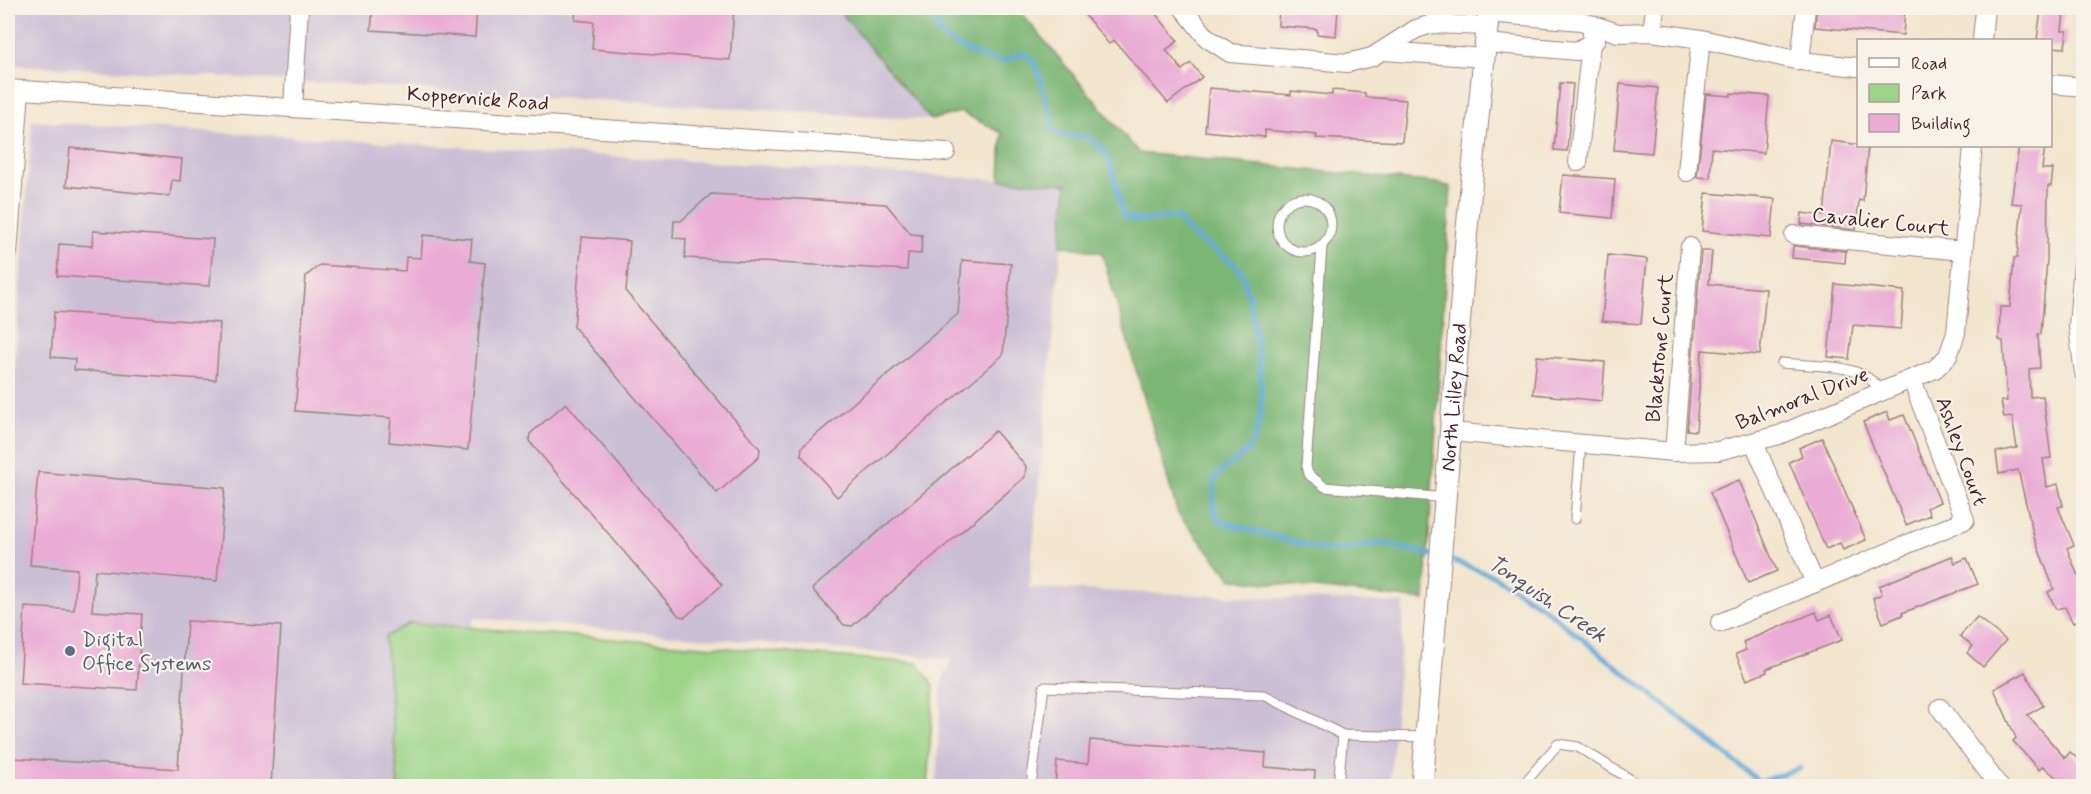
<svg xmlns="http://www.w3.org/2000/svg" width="2091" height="794" viewBox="0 0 2091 794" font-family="Mynerve,sans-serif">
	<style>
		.industrial { fill: #cbbfd5 }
		.green { fill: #9bd487; stroke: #727a59; stroke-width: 1.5 }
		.forest { fill: #7cb674; stroke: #636a50; stroke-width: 1.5 }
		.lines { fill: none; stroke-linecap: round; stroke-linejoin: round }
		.stream { stroke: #63abda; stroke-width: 5 }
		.building { fill: #eaabd5 }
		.service-casing { stroke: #9e827c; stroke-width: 11 }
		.minor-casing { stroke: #9e827c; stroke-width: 20 }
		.tertiary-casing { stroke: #9e827c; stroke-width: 23 }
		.service { stroke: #fff; stroke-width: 9 }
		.minor { stroke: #fff; stroke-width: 18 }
		.tertiary { stroke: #fff; stroke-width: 21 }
		.service-dot { fill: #5c6f8a; stroke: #f7f3e8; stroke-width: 2 }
		.labels { text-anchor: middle; stroke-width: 4.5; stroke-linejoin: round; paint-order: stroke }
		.street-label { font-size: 21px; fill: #4a1f2b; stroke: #f7f3e8 }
		.service-label { font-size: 21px; fill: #4e5e75; stroke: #f7f3e8; text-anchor: start }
		.water-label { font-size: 22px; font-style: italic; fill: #535068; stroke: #f7f3e8 }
	</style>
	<rect width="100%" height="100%" fill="#f7f3e8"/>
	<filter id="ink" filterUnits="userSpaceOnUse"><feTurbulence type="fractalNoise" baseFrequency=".0167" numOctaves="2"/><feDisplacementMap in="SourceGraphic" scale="12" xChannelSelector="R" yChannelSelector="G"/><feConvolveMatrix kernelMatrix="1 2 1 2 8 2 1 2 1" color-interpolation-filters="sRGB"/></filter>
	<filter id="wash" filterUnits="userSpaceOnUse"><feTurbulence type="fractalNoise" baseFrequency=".008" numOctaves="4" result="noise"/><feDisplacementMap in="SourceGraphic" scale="24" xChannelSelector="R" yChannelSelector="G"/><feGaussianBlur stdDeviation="1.35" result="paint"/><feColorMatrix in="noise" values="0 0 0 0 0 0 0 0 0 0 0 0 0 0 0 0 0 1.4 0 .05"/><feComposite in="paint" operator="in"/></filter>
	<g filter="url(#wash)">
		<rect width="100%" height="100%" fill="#f2e5cd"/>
		<g class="industrial">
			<polygon points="8,8 837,8 931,120 8,64"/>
			<polygon points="32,121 1067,184 1029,588 1404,603 1390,786 936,786 942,681 952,659 473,618 457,786 8,786 8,459"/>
		</g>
		<polygon class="green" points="410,623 917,663 934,685 927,786 398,786 385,637"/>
		<polygon class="forest" points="837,8 1017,8 1139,153 1437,183 1451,187 1425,600 1232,579 1178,514 1102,253 1061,245 1067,184 1000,180 1002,133 961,112 931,120"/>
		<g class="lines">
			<g class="stream">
				<path d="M944,8L946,12L939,17L937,30C945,43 989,62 1004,61C1010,60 1016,55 1022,54L1032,58L1040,76L1054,130C1064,140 1078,133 1090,139C1117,153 1114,191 1124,216C1142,226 1159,215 1179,218C1189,241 1221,249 1238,268C1251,284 1264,385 1261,408C1260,420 1258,433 1252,444C1244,458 1225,465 1215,478L1213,502L1218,521L1319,549L1343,550L1380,543L1436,556"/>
				<polyline points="1445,558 1494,576 1544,608 1765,786"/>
				<polyline points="1760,782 1800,768"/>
			</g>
		</g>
		<g id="blocks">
			<g class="building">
				<polygon points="373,8 477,8 475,37 371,30"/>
				<polygon points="576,8 734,8 730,60 592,49 594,22 575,20"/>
				<polygon points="1079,8 1151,8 1178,41 1166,50 1182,70 1191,63 1202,77 1168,103 1114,40 1109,44"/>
				<polygon points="1279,8 1338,8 1336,36 1317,34 1317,29 1278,26"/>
				<polygon points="1817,8 1905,8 1903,35 1815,27"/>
				<polygon points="2041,9 2064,11 2062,31 2067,31 2065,48 2050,47 2050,40 2037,40"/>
				<polygon points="1560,83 1573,84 1567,151 1554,150"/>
				<polygon points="1620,84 1658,88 1652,153 1614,150"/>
				<polygon points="1209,88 1291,95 1291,91 1332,95 1332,90 1365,93 1365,97 1406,100 1402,142 1316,138 1317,135 1265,130 1265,137 1205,131"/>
				<polygon points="1731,93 1769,96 1764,153 1712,148 1710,178 1697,177 1706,94 1731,96"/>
				<polygon points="1831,141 1868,146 1863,201 1859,200 1856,230 1801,224 1802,213 1824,216"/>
				<polygon points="2019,146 2045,146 2042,169 2053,169 2051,186 2048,186 2047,260 2041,334 2038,334 2040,368 2029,369 2030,397 2043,396 2051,458 2043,459 2047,487 2058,484 2063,506 2058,507 2074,545 2067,548 2078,576 2084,574 2084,618 2073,623 2065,607 2056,609 2048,592 2054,589 2034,537 2018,470 1999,474 1996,452 2017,448 2012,417 2004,418 2001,401 2007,401 2003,341 1999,340 2000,307 2010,307 2014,258 2017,258 2022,204 2011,203"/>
				<polygon points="70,148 182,159 180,181 172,180 170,196 66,186"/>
				<polygon points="1563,175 1615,179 1612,218 1559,213"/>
				<polygon points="1706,193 1775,199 1771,238 1702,231"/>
				<polygon points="711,194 886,204 911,234 922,235 921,254 908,253 907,270 685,258 686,239 673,238 674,221 681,221"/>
				<polygon points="93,231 213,239 210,286 57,276 59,244 92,246"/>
				<polygon points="423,235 472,239 470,261 485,263 468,450 389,442 391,418 295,411 306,276 320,265 405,271 406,257 421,258"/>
				<polygon points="582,237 630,241 626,292 760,449 759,457 717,493 574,327"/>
				<polygon points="1793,246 1846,251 1845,263 1792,258"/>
				<polygon points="1701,251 1712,251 1709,284 1766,289 1760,355 1702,350 1696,431 1687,430"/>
				<polygon points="1608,255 1647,259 1641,324 1602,321"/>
				<polygon points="962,260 1011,264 1003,355 837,497 801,455 802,447 958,314"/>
				<polygon points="1835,284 1904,291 1901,329 1853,325 1849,359 1828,357"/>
				<polygon points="54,312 220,323 216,380 74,370 75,359 51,357"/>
				<polygon points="1537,356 1605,362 1602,401 1533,394"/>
				<polygon points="566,403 722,585 685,617 679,616 529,441 530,434"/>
				<polygon points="1887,412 1890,420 1904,415 1940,502 1927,508 1930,515 1906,525 1863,422"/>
				<polygon points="995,431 1026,466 1025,477 852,626 844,625 812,589"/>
				<polygon points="1822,438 1866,540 1843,550 1840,543 1826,549 1789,462 1802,456 1799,448"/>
				<polygon points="38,472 225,488 217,581 95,570 92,611 142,614 137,690 20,683 25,607 74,610 77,569 30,565"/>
				<polygon points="1739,480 1777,571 1748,583 1710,492"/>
				<polygon points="1952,556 1955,563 1967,558 1978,584 1902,613 1903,615 1883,623 1873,598 1882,594 1879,586"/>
				<polygon points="1816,612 1819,620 1831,615 1842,640 1766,669 1767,672 1747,680 1736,654 1746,650 1743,642"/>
				<polygon points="1977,617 2006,640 1983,667 1967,653 1973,646 1960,636"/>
				<polygon points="187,621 281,626 271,786 12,786 14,758 178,769"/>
				<polygon points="2025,672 2043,706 2027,715 2065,758 2070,752 2084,764 2084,786 2066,786 2043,766 2039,770 2013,741 2016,738 1994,689"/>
				<polygon points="1090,740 1266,753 1265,767 1315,771 1314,786 1055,786 1057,761 1088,764"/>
			</g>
		</g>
	</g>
	<g filter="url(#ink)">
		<use href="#blocks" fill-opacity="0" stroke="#9e827c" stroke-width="1.5"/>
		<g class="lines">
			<g class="service-casing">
				<g id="service">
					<circle cx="1304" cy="225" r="27"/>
					<polyline points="1322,247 1306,466 1308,474 1325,487 1446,498"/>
					<path d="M1782,363C1816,367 1862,361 1882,392"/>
					<polyline points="1575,519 1581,444"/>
					<polyline points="1031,786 1044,687 1264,695 1343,735 1426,737"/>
					<polyline points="1338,786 1343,735"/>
					<polyline points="1522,786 1558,744 1578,747 1633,781"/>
				</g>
			</g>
			<g class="minor-casing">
				<g id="minor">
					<polyline points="1183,8 1207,38 1230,53 1347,63 1372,57 1416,29 1432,24 1487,26"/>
					<polyline points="1488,13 1581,21 1618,33 1652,32 1701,39 1800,61 1858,67"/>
					<polyline points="1652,32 1655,8"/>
					<polyline points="1982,40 1985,8"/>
					<polyline points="1486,43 1577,51 1596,40"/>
					<polyline points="1383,51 1485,58"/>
					<polyline points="1800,61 1806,8"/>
					<polyline points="2050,84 2084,87"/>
					<polyline points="8,89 946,152"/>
					<polyline points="293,108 299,8"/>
					<polyline points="1578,162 1593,25"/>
					<polyline points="1687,172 1701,39"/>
					<polyline points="1794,235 1963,251"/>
					<polyline points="2084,251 2078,327 2084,373"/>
					<polyline points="8,253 20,90"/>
					<polyline points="1451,432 1674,452 1718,451 1779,435 1935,369 1948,356 1956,333 1973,146"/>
					<polyline points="1754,443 1815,583"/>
					<polyline points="1674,452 1690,247"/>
					<polyline points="1720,623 1965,520 1912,380"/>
					<polyline points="1940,708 1999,786"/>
				</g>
			</g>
			<g class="tertiary-casing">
				<g id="tertiary">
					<path id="s1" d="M1422,786L1467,228L1489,8"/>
				</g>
			</g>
			<use href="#service" class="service"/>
			<use href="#minor" class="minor"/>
			<use href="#tertiary" class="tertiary"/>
		</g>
	</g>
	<circle class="service-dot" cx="70" cy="651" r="6"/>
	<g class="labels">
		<g class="street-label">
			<text transform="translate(478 98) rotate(4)" y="7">Koppernick Road</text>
			<text transform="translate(1881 221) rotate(6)" y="7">Cavalier Court</text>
			<text transform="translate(1659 348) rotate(-85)" y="7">Blackstone Court</text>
			<text dy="7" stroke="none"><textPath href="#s1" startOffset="390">North Lilley Road</textPath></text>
			<text transform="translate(1802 398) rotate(-21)" y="7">Balmoral Drive</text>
			<text transform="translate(1962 451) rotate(70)" y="7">Ashley Court</text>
		</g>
		<g class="service-label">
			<text x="82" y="646">Digital<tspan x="82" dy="24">Office Systems</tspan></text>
		</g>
		<g class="water-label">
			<text transform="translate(1548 598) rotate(34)" y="8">Tonquish Creek</text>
		</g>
	</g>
	<rect width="2091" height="794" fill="none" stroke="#f7f3e8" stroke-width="30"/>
	<rect x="1857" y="39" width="195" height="108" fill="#f7f3e8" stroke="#b29e9c" stroke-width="1.5"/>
	<rect x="1869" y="58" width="30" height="9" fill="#ffffff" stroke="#b29e9c" stroke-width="1.5"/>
	<text x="1911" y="69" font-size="18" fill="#4a1f2b">Road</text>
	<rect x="1869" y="84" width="30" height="18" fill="#9bd487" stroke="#b29e9c" stroke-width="1.5"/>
	<text x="1911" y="99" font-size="18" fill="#4a1f2b">Park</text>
	<rect x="1869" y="114" width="30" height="18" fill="#eaabd5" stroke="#b29e9c" stroke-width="1.5"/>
	<text x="1911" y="129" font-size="18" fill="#4a1f2b">Building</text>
</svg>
